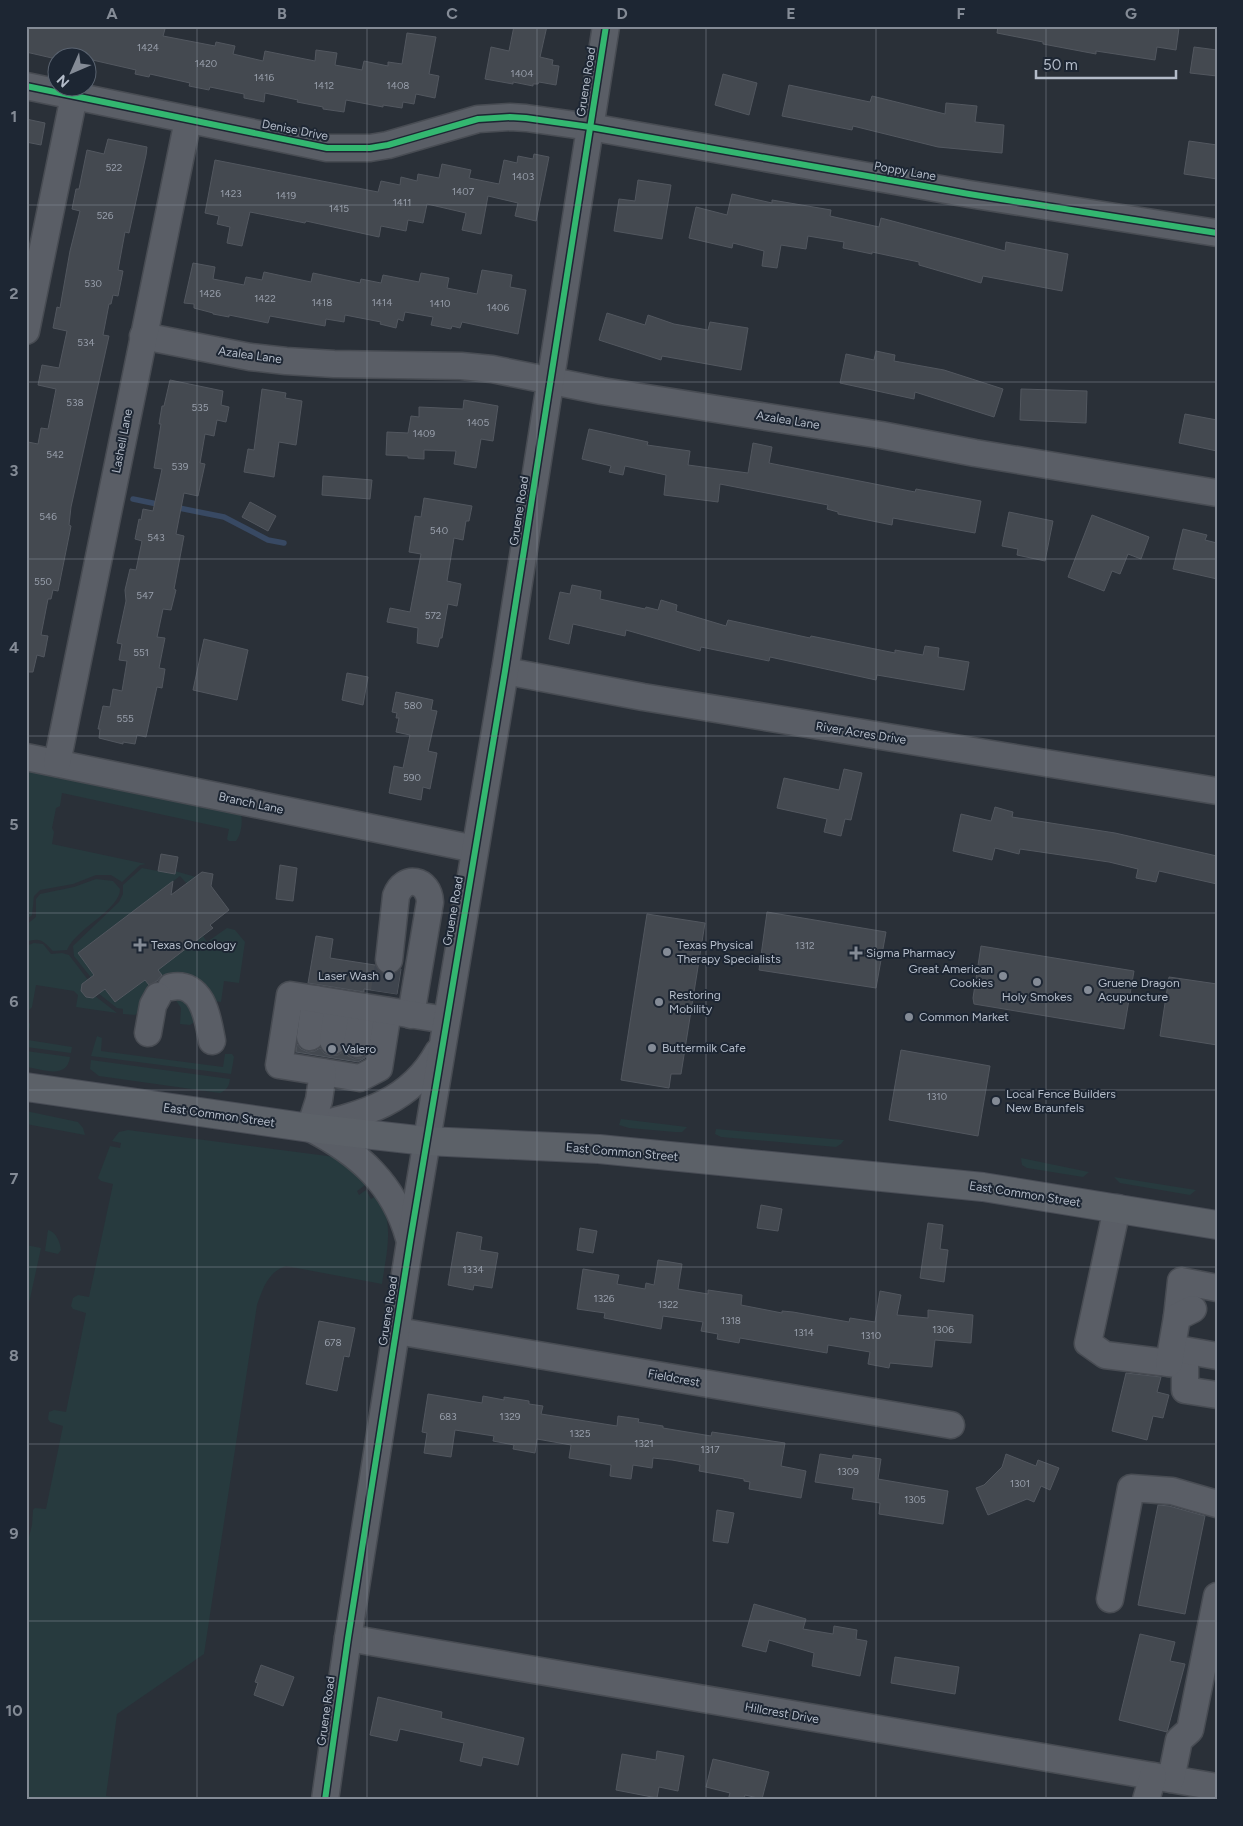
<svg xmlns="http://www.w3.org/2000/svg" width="1243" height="1826" viewBox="0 0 1243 1826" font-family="Figtree,sans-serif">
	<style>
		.green { fill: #273a3e }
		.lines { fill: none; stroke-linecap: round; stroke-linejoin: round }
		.stream { stroke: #384963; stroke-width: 5.5 }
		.building { fill: #444950; stroke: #52575f }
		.minor-tunnel { stroke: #3f454e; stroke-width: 26; stroke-dasharray: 26 13; stroke-linecap: butt }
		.minor-casing { stroke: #484c53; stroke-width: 29 }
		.major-casing { stroke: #484c55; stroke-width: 30 }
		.minor { stroke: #5a5e66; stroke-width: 26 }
		.major { stroke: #5c6168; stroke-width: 28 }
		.cycleway-casing { stroke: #1d2633; stroke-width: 9 }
		.cycleway { stroke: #33b770; stroke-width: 6 }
		.grid { fill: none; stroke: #848b96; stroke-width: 1; stroke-opacity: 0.55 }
		.poi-dot { fill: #848b96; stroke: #1d2633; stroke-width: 2 }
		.labels { text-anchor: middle; stroke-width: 4; stroke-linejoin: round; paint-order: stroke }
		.number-label { font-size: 10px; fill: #989fab }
		.street-label { font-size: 12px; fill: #b4bcc9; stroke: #1d2633 }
		.poi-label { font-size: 12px; fill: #b4bcc9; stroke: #1d2633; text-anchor: start }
		.neatline { fill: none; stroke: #848b96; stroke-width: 2 }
		.grid-label { font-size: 16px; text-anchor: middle; font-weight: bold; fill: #848b96 }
	</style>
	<rect width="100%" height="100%" fill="#2a3038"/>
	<g class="green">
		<path d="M26,769L241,814C243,822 241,835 236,841H229L227,839L229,829L62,793L60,806L56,808L52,828L54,832L52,844L146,864L140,865L122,882L111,875H96L73,884L40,890L34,896L32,915L26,920Z"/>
		<polygon points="142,868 174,874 175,871 196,877 187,884 180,876 78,953 97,979 93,980 74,956 73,946 119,902 123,894 123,885"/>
		<path d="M96,879L113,881L120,889C120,910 76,928 67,950L53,951C43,941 41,937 26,942V925L36,917V899L40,894L74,887Z"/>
		<path d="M227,928L235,930L245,942L239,983L224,981L221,1002L214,1001C205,978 187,969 163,977L158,970L203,936L207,942Z"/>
		<polygon points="34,943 43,944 51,954 62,953 69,955 88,980 95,996 117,1013 76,1007 78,995 74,991 36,985 32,1007 28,1011 27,1019 30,1024 28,1040 72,1047 71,1053 26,1047 26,946"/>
		<path d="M145,980L150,987C146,990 142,994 140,1000C138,1007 141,1010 135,1015L123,1014V1009L117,1008L98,993L102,985L115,1002Z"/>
		<polygon points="184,995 197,1020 190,1025 180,1024 181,1008 175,999"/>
		<polygon points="97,1036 102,1038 101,1051 223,1067 225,1054 232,1054 234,1057 231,1074 91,1056"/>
		<path d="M26,1051L70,1057C67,1080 42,1069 26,1067Z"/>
		<path d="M91,1060L230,1079C229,1086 227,1090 220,1093L99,1076L90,1069Z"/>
		<polygon points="26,1111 78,1122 83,1128 85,1135 26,1124"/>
		<polygon points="621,1119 687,1127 682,1132 675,1132 629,1128 619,1125"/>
		<polygon points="716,1129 844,1140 841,1144 836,1147 721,1137 715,1134"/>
		<path d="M128,1130L335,1157L371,1181L357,1191L359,1195L366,1190L371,1199L379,1194C394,1228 387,1249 382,1284L286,1266C268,1272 263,1288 257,1305L204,1654L117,1714L106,1796L127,1800H26V1541H28L32,1525L33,1510L35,1508L46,1509L63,1426L50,1422L48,1419L49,1412L54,1410L66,1412L86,1313L73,1309L71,1306L73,1298L78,1295L89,1297L113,1184L101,1181L98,1178L110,1146L120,1148L121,1143L112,1141L119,1132Z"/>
		<polygon points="1021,1158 1089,1172 1083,1177 1027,1168 1022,1165"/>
		<polygon points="1114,1177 1196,1190 1190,1195 1120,1183"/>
		<path d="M48,1230C56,1232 60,1242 61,1250L58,1254L45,1251Z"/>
		<polygon points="26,1245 41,1248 26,1317"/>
	</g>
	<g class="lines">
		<g class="stream">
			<polyline points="133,499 162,505"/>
			<polyline points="174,507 224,517 268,540 284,543"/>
		</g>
	</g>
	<g class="building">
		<polygon points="26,26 150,26 165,29 163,36 215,46 216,42 235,46 233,54 263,61 265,51 315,61 316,50 337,53 335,65 362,70 364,61 388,66 388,62 402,64 407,33 436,37 429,74 439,76 435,98 416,94 414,104 403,102 402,108 383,105 383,107 346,100 344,112 323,109 323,107 297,102 298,100 265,93 264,102 244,98 244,94 210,87 209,90 189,86 190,83 150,74 149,77 135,74 136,70 88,59 88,58 52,58 26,52"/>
		<polygon points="514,26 547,26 540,57 553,60 552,65 559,66 556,85 539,82 538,84 533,84 533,86 513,82 513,84 485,79 491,47 509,51"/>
		<polygon points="998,26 1165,26 1179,28 1176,50 1157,47 1155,60 1096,51 1096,54 1043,44 1043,42 997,33"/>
		<polygon points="1194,47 1217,50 1217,76 1190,73"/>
		<polygon points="723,74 757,83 749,115 715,105"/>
		<polygon points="789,85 870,102 872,96 945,114 946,103 977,106 975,122 1004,125 1002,153 938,147 853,126 852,130 782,116"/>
		<polygon points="26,119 45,123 41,145 26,142"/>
		<polygon points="108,139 147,147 146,155 129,233 125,232 118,270 123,271 118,296 113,295 111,304 109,304 103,335 109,336 71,507 69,525 71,526 58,591 53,590 51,599 48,599 41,635 48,636 44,657 37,655 33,672 26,672 26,451 28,442 38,444 41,428 48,429 56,389 38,385 42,365 59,368 67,331 53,328 57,307 60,308 70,251 80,211 72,209 76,189 79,189 87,150 104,154"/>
		<polygon points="1189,141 1217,145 1217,179 1184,174"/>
		<polygon points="534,154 549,157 536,221 515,216 518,203 488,196 481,234 462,230 466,213 427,204 423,223 408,220 406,231 381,226 379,237 306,221 305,223 250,212 242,246 227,243 230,227 217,224 219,216 205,213 215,160 378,192 381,181 400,185 401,177 417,181 418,174 439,178 442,164 471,170 469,178 499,184 504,160 517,163 518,156 533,159"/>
		<polygon points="638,180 671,185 662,239 614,231 619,199 635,201"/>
		<polygon points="732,194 772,203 772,200 831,210 830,216 879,227 881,218 1005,251 1006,242 1068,254 1062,291 983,276 981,283 919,265 919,262 872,252 872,254 843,248 844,242 808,236 806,249 781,245 777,268 762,266 764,251 733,243 732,248 689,238 696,207 727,215"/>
		<polygon points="193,263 215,267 213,279 244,285 246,277 262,280 264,272 311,282 313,273 360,283 361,279 381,283 383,275 419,282 421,273 449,278 447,288 477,294 482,270 512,275 510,287 526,290 518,334 462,322 460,328 452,326 451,329 431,325 433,317 405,312 403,321 398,319 396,328 380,324 381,322 345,315 344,322 326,319 325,326 270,316 268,323 229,315 229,317 213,314 213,313 194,308 194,304 184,303"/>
		<polygon points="607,313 645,325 648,315 674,324 708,330 710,322 748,328 741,370 662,356 661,360 599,340"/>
		<polygon points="876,351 895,355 894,361 944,370 1003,389 994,417 915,392 914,399 840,383 846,354 874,360"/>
		<polygon points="170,380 223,391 221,405 229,407 226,422 217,420 214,436 205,434 200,463 205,464 198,496 184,493 176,534 184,536 174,589 176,590 171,610 163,609 157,637 165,638 159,668 165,669 162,688 157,687 146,737 137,735 135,744 123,742 123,744 99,738 100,729 98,729 103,706 110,707 113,689 122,691 127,661 119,660 122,644 117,643 126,601 125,590 130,569 136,570 142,541 135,539 139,519 141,520 143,509 153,511 162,469 154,468 161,424 159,424 162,406 164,406"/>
		<polygon points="262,389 286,393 285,398 302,401 296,445 279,442 274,477 244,472 248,449 254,450"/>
		<polygon points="1021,389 1087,391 1086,423 1020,420"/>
		<polygon points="464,400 498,406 493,441 481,439 476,468 454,464 456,451 424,450 424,459 408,458 408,456 386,455 387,432 408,433 411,416 419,417 419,407 463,409"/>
		<polygon points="1185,414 1217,420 1217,451 1179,443"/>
		<polygon points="589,429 648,442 647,445 690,451 688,465 748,473 753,443 772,447 769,463 915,492 916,489 981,501 975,533 893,518 892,525 838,514 838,512 827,509 828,505 720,484 718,502 664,495 666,475 625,466 623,475 609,472 611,466 582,459"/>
		<polygon points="323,476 372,480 370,499 322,495"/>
		<polygon points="424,498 472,506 469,521 466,521 463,540 454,538 447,581 461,584 457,606 448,604 442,638 440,638 438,647 417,643 418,628 387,622 390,608 410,612 421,554 409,552 415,516 421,517"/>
		<polygon points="250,502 276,516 268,531 242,517"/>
		<polygon points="1009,512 1053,521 1045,561 1017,555 1018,549 1002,546"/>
		<polygon points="1092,515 1149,537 1141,559 1128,554 1120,574 1112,571 1104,591 1068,577"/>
		<polygon points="1183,529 1207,535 1205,540 1217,543 1217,579 1173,569"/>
		<polygon points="572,585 601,591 600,599 645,609 646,607 658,610 661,600 677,605 676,611 726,626 728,620 810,638 811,636 895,653 895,650 923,655 925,646 939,648 938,657 969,662 964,690 877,675 876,680 770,657 769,661 701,647 700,651 626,630 625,636 573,624 569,644 549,639 560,592 570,594"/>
		<polygon points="204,639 248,650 237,700 193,690"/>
		<polygon points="347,673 368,677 363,705 342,700"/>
		<polygon points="396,692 433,700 431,710 437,711 428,751 437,753 430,789 423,787 421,800 389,793 394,766 403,768 410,735 396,732 399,718 396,718 397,713 392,712"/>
		<polygon points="844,769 862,773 851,820 845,819 841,836 824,832 827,819 777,808 784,778 839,790"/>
		<polygon points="995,807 1013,812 1012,817 1115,833 1217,856 1217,884 1159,871 1156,882 1136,878 1138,869 1109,862 1020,849 1019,854 995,848 992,860 953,851 961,814 991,821"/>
		<polygon points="161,854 178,857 175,874 158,871"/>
		<polygon points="280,865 297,868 293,901 276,899"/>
		<polygon points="202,872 213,874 211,886 229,910 210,925 213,928 158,970 162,975 157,981 149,985 145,980 115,1002 105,989 93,998 86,997 81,991 82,984 94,975 78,953 173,881 171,895"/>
		<polygon points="767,912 886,932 876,988 759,970"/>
		<polygon points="647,914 705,923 681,1074 671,1074 669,1088 621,1080"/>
		<polygon points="316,936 333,939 330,958 375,965 380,972 387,975 395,974 401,969 397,994 364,989 364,992 308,983"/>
		<polygon points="981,946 1134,971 1124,1029 974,1004 973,998"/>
		<polygon points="1169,977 1217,984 1217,1045 1160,1036"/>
		<polygon points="297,1044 301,1049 308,1052 315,1051 320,1048 324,1053 331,1056 338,1055 344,1051 348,1056 354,1059 362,1058 366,1056 365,1058 358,1062 296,1052"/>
		<polygon points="901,1050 990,1066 978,1136 889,1120"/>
		<polygon points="761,1205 782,1209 778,1231 757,1228"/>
		<polygon points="928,1223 943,1225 940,1249 948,1250 944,1282 920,1278"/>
		<polygon points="580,1228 597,1231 593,1253 577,1250"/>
		<polygon points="457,1232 482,1237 480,1250 498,1253 492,1288 474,1285 473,1290 448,1285"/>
		<polygon points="658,1260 682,1264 678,1289 708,1294 708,1290 742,1295 741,1305 782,1313 782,1311 793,1312 849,1322 850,1318 875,1322 880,1291 901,1295 897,1315 928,1318 928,1310 973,1315 971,1343 935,1340 932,1367 890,1363 889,1368 868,1364 870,1352 828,1345 827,1353 740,1338 739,1343 717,1339 718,1334 701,1331 703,1322 663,1316 661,1329 604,1318 605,1313 577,1309 583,1269 619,1275 617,1284 645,1289 646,1283 654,1285"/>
		<polygon points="319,1321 355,1328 349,1357 344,1356 337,1391 306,1384"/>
		<polygon points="1126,1373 1161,1377 1157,1392 1169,1395 1163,1418 1153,1416 1147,1440 1112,1431"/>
		<polygon points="428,1394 482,1403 483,1396 504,1400 504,1397 529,1401 529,1404 543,1406 541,1414 617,1426 618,1416 639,1419 638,1422 663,1426 663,1428 711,1436 712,1432 785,1443 781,1466 806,1471 801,1498 749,1489 750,1482 744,1481 744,1479 699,1471 700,1465 672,1460 653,1458 652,1468 633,1465 631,1479 610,1476 611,1465 569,1458 571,1445 537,1439 535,1453 513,1449 514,1445 493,1441 494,1436 455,1430 451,1457 424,1453 427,1433 422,1432"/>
		<polygon points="820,1454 852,1459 853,1455 881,1459 878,1479 948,1491 943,1524 879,1514 880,1503 852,1499 854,1488 815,1482"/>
		<polygon points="1006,1454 1036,1466 1038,1460 1059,1468 1050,1490 1041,1486 1034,1502 1027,1499 988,1515 976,1488 984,1485 1002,1467"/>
		<polygon points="1158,1505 1169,1506 1205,1516 1185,1614 1138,1605"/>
		<polygon points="717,1510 734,1513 728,1543 713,1541"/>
		<polygon points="754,1604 806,1619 803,1629 833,1634 834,1626 857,1630 856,1639 867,1641 860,1676 812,1666 814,1653 769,1640 766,1652 742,1646"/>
		<polygon points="1140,1634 1175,1642 1170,1661 1185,1664 1167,1732 1119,1720"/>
		<polygon points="895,1657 959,1667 955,1694 891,1683"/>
		<polygon points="261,1665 294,1677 283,1706 254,1695 258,1683 255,1682"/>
		<polygon points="378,1697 442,1712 441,1718 524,1738 518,1765 483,1757 481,1766 460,1761 464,1743 400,1729 397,1741 370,1735"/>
		<polygon points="657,1751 684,1756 678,1791 659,1787 657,1798 616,1790 622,1754 656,1760"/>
		<polygon points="713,1759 769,1772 762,1799 745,1795 744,1800 728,1800 730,1793 706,1787"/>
	</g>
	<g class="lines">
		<polyline class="minor-tunnel" points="384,992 389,960"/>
		<g class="minor-casing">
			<g id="minor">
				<polyline points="26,86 327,148 370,148 388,145 478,119 510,117 526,118 590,127 969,194 1217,233"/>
				<polyline points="26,331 74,96"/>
				<polyline points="143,336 250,357 286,361 334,364 461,366 492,369 602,391 881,435 975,453 1217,493"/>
				<polyline points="505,671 643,697 1217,791"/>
				<polyline points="26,757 475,849"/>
				<polyline points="57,763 188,120"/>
				<path d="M389,960L396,896C404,874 429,879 430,902L411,1015"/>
				<path d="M171,987C203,981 208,1019 212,1041"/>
				<polyline points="148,1033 153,1005 158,996"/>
				<polyline points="310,1037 315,999"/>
				<polyline points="333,1041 338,1003"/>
				<polyline points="357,1044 363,1007"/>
				<polyline points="323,1072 360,1078 379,1068 388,1011"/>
				<path d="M311,1127C363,1114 410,1103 438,1052"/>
				<polyline points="310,1128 319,1100 323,1072 279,1065 290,995 446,1020"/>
				<path d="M310,1128C359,1153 394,1184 409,1238"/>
				<polyline points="1117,1208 1088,1343 1105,1355 1185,1365 1185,1390 1217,1395"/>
				<polyline points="1177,1317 1181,1281 1217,1288"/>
				<polyline points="397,1331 951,1425"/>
				<polyline points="1172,1348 1217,1356"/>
				<polyline points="1169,1363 1177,1317 1193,1309"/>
				<polyline points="1110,1599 1131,1488 1172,1491 1217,1504"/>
				<polyline points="348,1638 1217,1787"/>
				<polyline points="1171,1779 1179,1740 1190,1730 1217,1596"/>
				<polyline points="325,1800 348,1638 410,1242 505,671 606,26"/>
				<polyline points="1146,1800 1153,1776"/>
			</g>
		</g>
		<g class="major-casing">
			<polyline id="major" points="26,1087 310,1128 426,1141 599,1149 983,1187 1217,1225"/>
		</g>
		<use href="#minor" class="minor"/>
		<use href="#major" class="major"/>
		<g class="cycleway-casing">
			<g id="cycleway">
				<polyline points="26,86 327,148 370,148 388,145 478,119 510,117 526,118 590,127 969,194 1217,233"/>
				<polyline points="325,1800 348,1638 410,1242 505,671 606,26"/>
			</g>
		</g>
		<use href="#cycleway" class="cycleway"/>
	</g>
	<path class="grid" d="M197,26V1800M367,26V1800M537,26V1800M706,26V1800M876,26V1800M1046,26V1800M26,205H1217M26,382H1217M26,559H1217M26,736H1217M26,913H1217M26,1090H1217M26,1267H1217M26,1444H1217M26,1621H1217"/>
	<g class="poi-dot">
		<path d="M137.5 937.5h5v5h5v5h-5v5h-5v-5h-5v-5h5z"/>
		<circle cx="667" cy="952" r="5"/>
		<path d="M853.5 945.5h5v5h5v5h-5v5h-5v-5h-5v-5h5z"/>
		<circle cx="389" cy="976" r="5"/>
		<circle cx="1003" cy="976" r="5"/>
		<circle cx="1037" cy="982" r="5"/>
		<circle cx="1088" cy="990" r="5"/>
		<circle cx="659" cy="1002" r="5"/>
		<circle cx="909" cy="1017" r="5"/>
		<circle cx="652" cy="1048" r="5"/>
		<circle cx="332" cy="1049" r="5"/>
		<circle cx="996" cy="1101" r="5"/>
	</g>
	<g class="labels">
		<g class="number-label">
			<text x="148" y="51">1424</text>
			<text x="206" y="67">1420</text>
			<text x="522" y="77">1404</text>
			<text x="264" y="81">1416</text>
			<text x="324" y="89">1412</text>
			<text x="398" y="89">1408</text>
			<text x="114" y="171">522</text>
			<text x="523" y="180">1403</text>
			<text x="463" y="195">1407</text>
			<text x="231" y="197">1423</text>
			<text x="286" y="199">1419</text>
			<text x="402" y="206">1411</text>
			<text x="339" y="212">1415</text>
			<text x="105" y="219">526</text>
			<text x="93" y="287">530</text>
			<text x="210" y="297">1426</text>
			<text x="265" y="302">1422</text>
			<text x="322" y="306">1418</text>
			<text x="382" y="306">1414</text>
			<text x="440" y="307">1410</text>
			<text x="498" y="311">1406</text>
			<text x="86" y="346">534</text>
			<text x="75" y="406">538</text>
			<text x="200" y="411">535</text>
			<text x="478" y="426">1405</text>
			<text x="424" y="437">1409</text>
			<text x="55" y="458">542</text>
			<text x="180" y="470">539</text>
			<text x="48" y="520">546</text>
			<text x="439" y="534">540</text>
			<text x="156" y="541">543</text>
			<text x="43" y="585">550</text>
			<text x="145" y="599">547</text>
			<text x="433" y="619">572</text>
			<text x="141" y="656">551</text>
			<text x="413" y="709">580</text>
			<text x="125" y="722">555</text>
			<text x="412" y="781">590</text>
			<text x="805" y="949">1312</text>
			<text x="937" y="1100">1310</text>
			<text x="473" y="1273">1334</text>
			<text x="604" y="1302">1326</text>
			<text x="668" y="1308">1322</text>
			<text x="731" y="1324">1318</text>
			<text x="943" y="1333">1306</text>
			<text x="804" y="1336">1314</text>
			<text x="871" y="1339">1310</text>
			<text x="333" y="1346">678</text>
			<text x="448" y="1420">683</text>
			<text x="510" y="1420">1329</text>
			<text x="580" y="1437">1325</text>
			<text x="644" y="1447">1321</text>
			<text x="710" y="1453">1317</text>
			<text x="848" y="1475">1309</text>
			<text x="1020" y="1487">1301</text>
			<text x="915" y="1503">1305</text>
		</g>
		<g class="street-label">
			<text transform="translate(586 82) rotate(-81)" y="4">Gruene Road</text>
			<text transform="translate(295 130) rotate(11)" y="4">Denise Drive</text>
			<text transform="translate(905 171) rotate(10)" y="4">Poppy Lane</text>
			<text transform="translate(250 355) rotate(8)" y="4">Azalea Lane</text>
			<text transform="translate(788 420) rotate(9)" y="4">Azalea Lane</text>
			<text transform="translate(122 441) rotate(-79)" y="4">Lashell Lane</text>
			<text transform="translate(519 511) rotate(-81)" y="4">Gruene Road</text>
			<text transform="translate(861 733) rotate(9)" y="4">River Acres Drive</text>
			<text transform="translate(251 803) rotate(12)" y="4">Branch Lane</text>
			<text transform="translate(453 911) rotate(-80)" y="4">Gruene Road</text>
			<text transform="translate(219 1115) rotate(8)" y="4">East Common Street</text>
			<text transform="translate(622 1152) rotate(5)" y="4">East Common Street</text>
			<text transform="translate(1025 1194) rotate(9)" y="4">East Common Street</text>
			<text transform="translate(388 1311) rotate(-81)" y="4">Gruene Road</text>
			<text transform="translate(674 1378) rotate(10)" y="4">Fieldcrest</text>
			<text transform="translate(326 1711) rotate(-82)" y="4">Gruene Road</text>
			<text transform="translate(782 1713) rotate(10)" y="4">Hillcrest Drive</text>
		</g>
		<g class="poi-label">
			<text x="151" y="949">Texas Oncology</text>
			<text x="677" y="949">Texas Physical<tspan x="677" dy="14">Therapy Specialists</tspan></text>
			<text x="866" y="957">Sigma Pharmacy</text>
			<text x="993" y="973" text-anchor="end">Great American<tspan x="993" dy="14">Cookies</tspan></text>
			<text x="379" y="980" text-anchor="end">Laser Wash</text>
			<text x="1098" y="987">Gruene Dragon<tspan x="1098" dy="14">Acupuncture</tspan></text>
			<text x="669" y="999">Restoring<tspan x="669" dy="14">Mobility</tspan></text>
			<text x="1037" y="1001" text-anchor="middle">Holy Smokes</text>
			<text x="919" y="1021">Common Market</text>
			<text x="662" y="1052">Buttermilk Cafe</text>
			<text x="342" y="1053">Valero</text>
			<text x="1006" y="1098">Local Fence Builders<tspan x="1006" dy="14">New Braunfels</tspan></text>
		</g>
	</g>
	<rect width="1243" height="1826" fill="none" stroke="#1d2633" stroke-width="55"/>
	<g transform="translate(72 72) rotate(225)"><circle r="24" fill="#1d2633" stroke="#59626f"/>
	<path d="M0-4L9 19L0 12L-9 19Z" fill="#848b96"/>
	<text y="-8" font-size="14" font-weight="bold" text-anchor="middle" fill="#b4bcc9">N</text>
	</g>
	<path d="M1036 70v8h140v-8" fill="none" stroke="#b4bcc9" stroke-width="2.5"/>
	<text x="1043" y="70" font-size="15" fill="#b4bcc9" stroke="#1d2633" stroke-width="4" paint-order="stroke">50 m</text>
	<rect x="28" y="28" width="1188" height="1770" class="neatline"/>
	<g class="grid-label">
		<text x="112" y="19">A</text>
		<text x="282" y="19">B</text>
		<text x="452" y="19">C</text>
		<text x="622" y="19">D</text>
		<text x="791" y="19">E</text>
		<text x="961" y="19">F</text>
		<text x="1131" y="19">G</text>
		<text x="14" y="122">1</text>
		<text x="14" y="299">2</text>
		<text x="14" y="476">3</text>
		<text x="14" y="653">4</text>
		<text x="14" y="830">5</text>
		<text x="14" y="1007">6</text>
		<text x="14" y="1184">7</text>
		<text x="14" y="1361">8</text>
		<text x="14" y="1539">9</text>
		<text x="14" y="1716">10</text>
	</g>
</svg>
